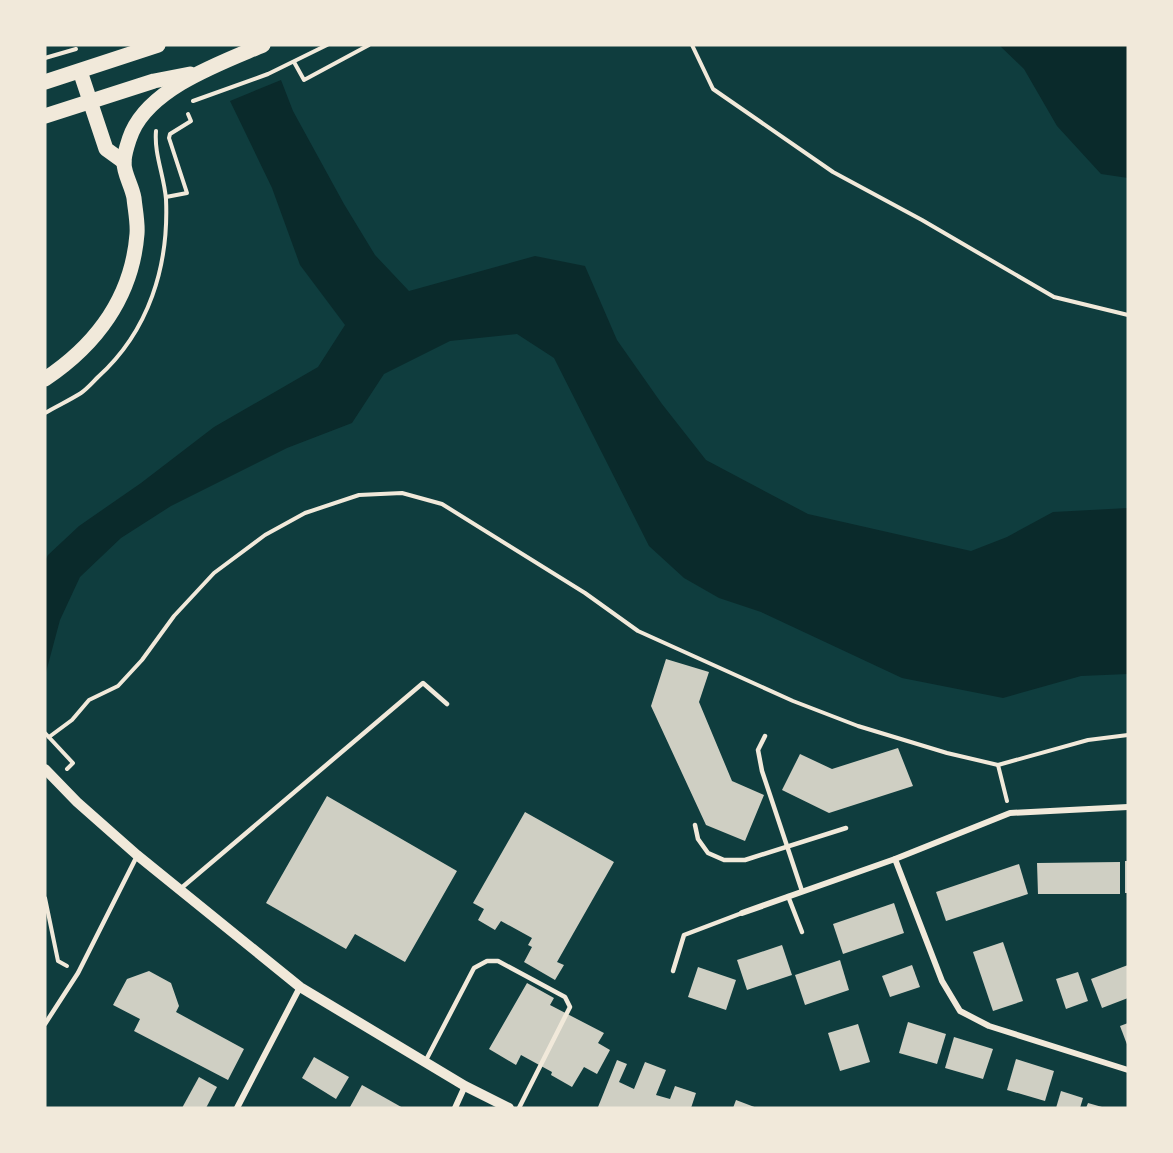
<svg xmlns="http://www.w3.org/2000/svg" width="1173" height="1153" viewBox="0 0 1173 1153" font-family="'Playfair Display',serif">
	<style>
		.water { fill: #0a2a2b }
		.building { fill: #cfcfc3 }
		.lines { fill: none; stroke-linecap: round; stroke-linejoin: round }
		.path { stroke: #f1e9da; stroke-width: 4 }
		.service { stroke: #f1e9da; stroke-width: 4.5 }
		.minor { stroke: #f1e9da; stroke-width: 6 }
		.tertiary { stroke: #f1e9da; stroke-width: 10 }
		.primary { stroke: #f1e9da; stroke-width: 15 }
	</style>
	<rect width="100%" height="100%" fill="#0f3d3e"/>
	<g class="water">
		<polygon points="999,45 1128,45 1128,178 1101,174 1057,126 1024,69"/>
		<polygon points="281,80 293,111 344,204 375,255 409,291 535,256 585,266 617,340 662,404 706,460 808,514 971,551 1007,537 1053,512 1128,508 1128,674 1081,676 1003,698 902,678 761,612 719,598 684,578 649,546 554,358 517,334 450,341 384,374 352,423 287,448 171,506 121,538 80,577 60,620 45,676 45,561 48,555 79,526 141,483 214,427 318,367 345,325 300,265 272,188 230,101"/>
	</g>
	<g class="building">
		<polygon points="666,659 709,672 699,702 732,781 764,795 745,841 706,825 651,706"/>
		<polygon points="898,748 913,786 829,813 782,790 800,754 832,769"/>
		<polygon points="327,796 457,871 405,962 355,934 346,949 266,903"/>
		<polygon points="525,812 614,862 557,962 564,965 555,980 524,962 532,947 528,945 532,938 501,921 495,930 478,920 484,909 473,903"/>
		<rect x="1125" y="861" width="3" height="32"/>
		<polygon points="1120,862 1120,894 1038,894 1037,863"/>
		<polygon points="1019,864 1028,894 946,921 936,892"/>
		<polygon points="894,903 904,933 843,954 833,924"/>
		<polygon points="1003,942 1023,1001 993,1011 973,952"/>
		<polygon points="782,945 792,975 747,990 737,960"/>
		<polygon points="840,960 849,990 805,1005 795,975"/>
		<polygon points="912,965 920,987 890,997 882,976"/>
		<polygon points="1128,965 1128,998 1102,1008 1091,979"/>
		<polygon points="698,967 736,980 726,1010 688,997"/>
		<polygon points="149,971 171,983 179,1006 176,1012 244,1049 228,1080 134,1031 140,1019 113,1005 127,979"/>
		<polygon points="1078,972 1088,1001 1066,1009 1056,979"/>
		<polygon points="527,983 554,998 550,1005 604,1033 598,1043 610,1050 597,1074 584,1067 572,1087 551,1075 552,1072 521,1055 516,1065 489,1049"/>
		<polygon points="908,1022 946,1034 937,1064 899,1053"/>
		<polygon points="1128,1023 1128,1047 1120,1026"/>
		<polygon points="858,1024 870,1062 840,1071 828,1033"/>
		<polygon points="954,1037 993,1049 983,1079 945,1068"/>
		<polygon points="314,1057 349,1077 336,1099 302,1078"/>
		<polygon points="1016,1059 1054,1071 1045,1101 1007,1090"/>
		<polygon points="617,1060 627,1064 619,1082 634,1089 645,1062 666,1070 656,1095 670,1099 675,1086 696,1093 691,1108 598,1107"/>
		<polygon points="199,1077 217,1087 206,1108 182,1108"/>
		<polygon points="362,1085 380,1095 403,1108 352,1108 350,1107"/>
		<polygon points="1061,1091 1083,1098 1080,1108 1056,1108"/>
		<polygon points="736,1100 757,1108 733,1108"/>
		<polygon points="1088,1103 1102,1107 1102,1108 1086,1108"/>
	</g>
	<g class="lines">
		<g class="path">
			<polyline points="692,45 713,89 833,172 922,220 1054,297 1128,315"/>
			<polyline points="45,58 76,49"/>
			<polyline points="294,62 304,80 369,45"/>
			<polyline points="193,101 268,74 327,45"/>
			<polyline points="166,197 187,193 169,138 170,134 191,121 188,114"/>
			<path d="M45,413C57,406 70,400 81,393C87,389 93,382 98,377C149,331 169,266 166,199C164,175 154,154 156,131"/>
			<polyline points="45,733 73,763 67,769"/>
			<polyline points="49,737 72,720 89,700 118,686 142,660 174,616 214,573 265,535 305,513 359,495 402,493 442,504 585,593 638,631 793,701 858,726 947,753 998,765"/>
			<polyline points="1007,801 998,765 1088,740 1128,735"/>
			<polyline points="45,898 58,961 67,966"/>
		</g>
		<g class="service">
			<polyline points="765,736 758,750 762,771 802,891"/>
			<polyline points="695,825 698,839 708,853 724,860 745,860 846,828"/>
			<polyline points="179,890 423,683 447,704"/>
			<polyline points="788,896 802,932"/>
			<polyline points="673,971 684,935 742,913"/>
			<polyline points="45,1024 78,973 137,856"/>
			<polyline points="425,1062 474,968 487,961 498,961 565,997 570,1007 519,1108"/>
		</g>
		<g class="minor">
			<polyline points="895,859 942,981 960,1011 989,1026 1128,1070"/>
			<polyline points="742,913 895,859 1010,813 1128,807"/>
			<polyline points="237,1108 300,987"/>
			<polyline points="455,1108 465,1086"/>
		</g>
		<polyline class="tertiary" points="45,769 77,802 137,855 300,987 465,1086 509,1108"/>
		<g class="primary">
			<polyline points="80,71 106,149 124,162"/>
			<polyline points="45,82 158,45"/>
			<polyline points="45,116 154,81 190,74"/>
			<path d="M45,379C96,345 132,297 137,234C138,223 135,209 134,198C132,186 124,174 124,163C124,154 129,139 132,132C152,87 221,63 263,45"/>
		</g>
	</g>
	<rect width="1173" height="1153" fill="none" stroke="#f1e9da" stroke-width="93"/>
</svg>
